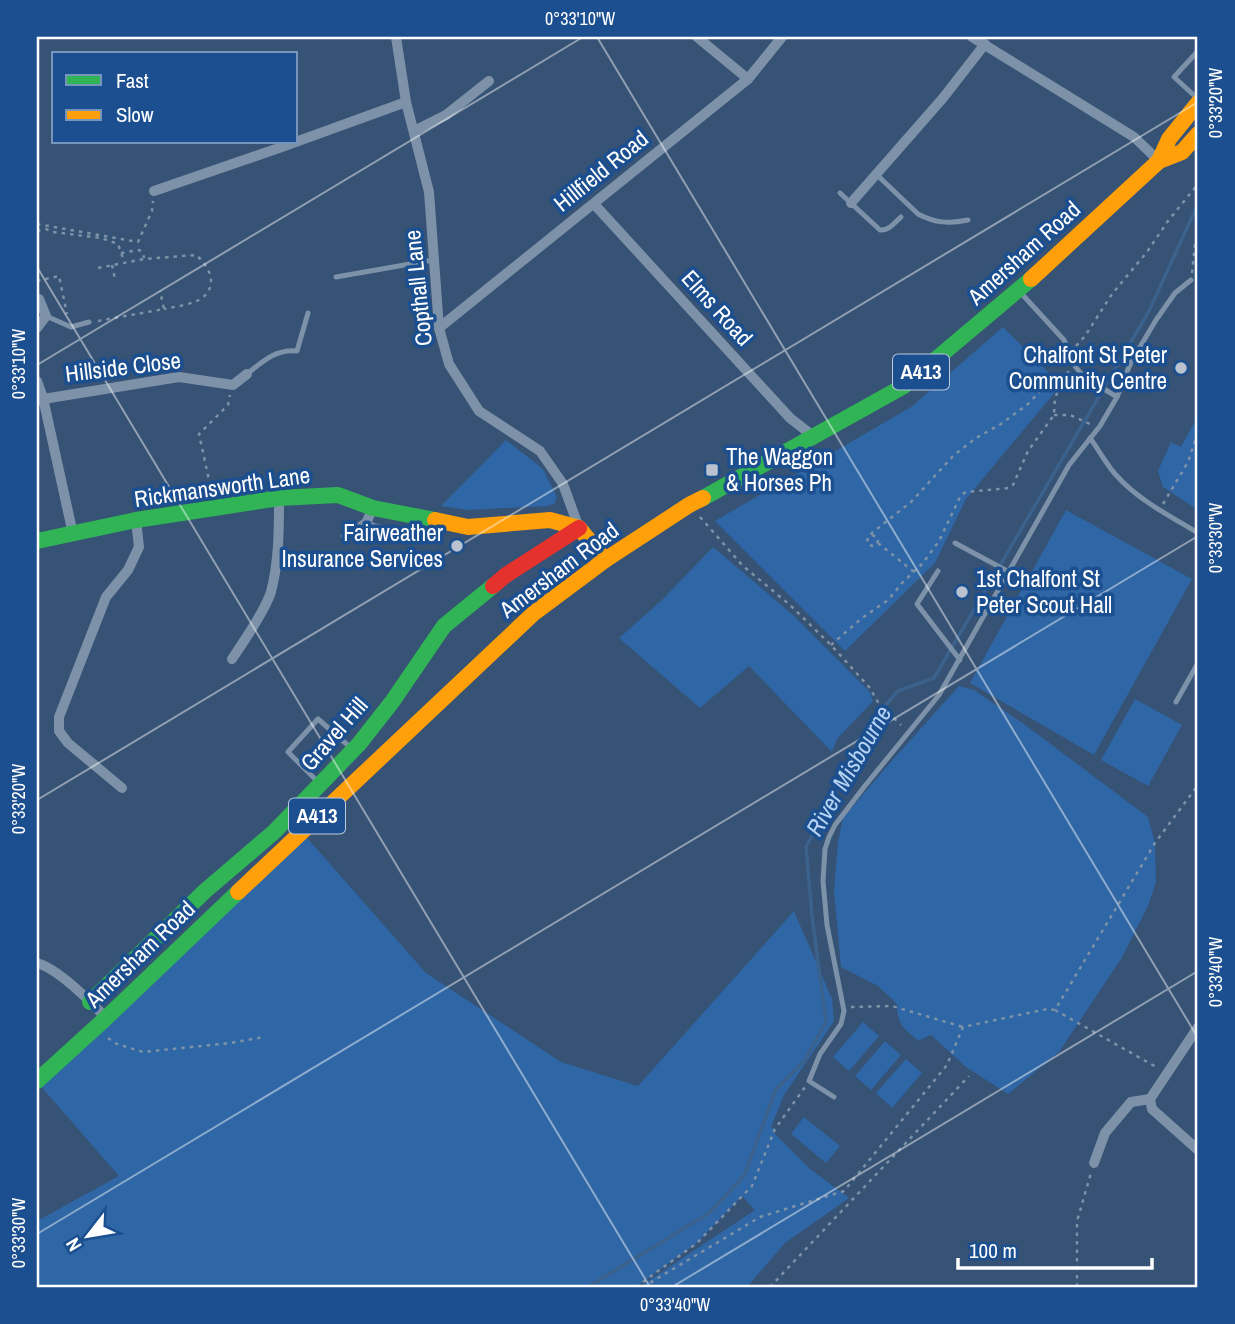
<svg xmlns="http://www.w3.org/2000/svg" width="1235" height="1324" viewBox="0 0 1235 1324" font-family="'Archivo Narrow',sans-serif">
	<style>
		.green { fill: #2f66a5 }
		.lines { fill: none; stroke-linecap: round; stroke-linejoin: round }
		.stream { stroke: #3b618d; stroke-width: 3.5 }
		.path { stroke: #7d92a8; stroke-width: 2.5; stroke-dasharray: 3.5 5; stroke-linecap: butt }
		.lane { stroke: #7d92a8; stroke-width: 5 }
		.street { stroke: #7d92a8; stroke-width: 10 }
		.fast { stroke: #30b455; stroke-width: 16 }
		.slow { stroke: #ff9f0a; stroke-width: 16 }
		.jam { stroke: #e5322d; stroke-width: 16 }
		.ticks { fill: none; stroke: #fff; stroke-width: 2; stroke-opacity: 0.45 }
		.poi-dot { fill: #b9c2ce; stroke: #1b4f8f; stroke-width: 2.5 }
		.labels { text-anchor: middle; stroke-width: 7; stroke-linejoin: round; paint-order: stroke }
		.shield { fill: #1b4f8f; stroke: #bbcadd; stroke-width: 2 }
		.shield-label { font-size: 21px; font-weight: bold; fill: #fff }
		.street-label { font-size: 23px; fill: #fff; stroke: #1b4f8f }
		.poi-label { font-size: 23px; fill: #fff; stroke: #1b4f8f; text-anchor: end }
		.water-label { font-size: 24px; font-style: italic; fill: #b5d3f5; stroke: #1b4f8f }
		.neatline { fill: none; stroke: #fff; stroke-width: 2.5 }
		.ticks-label { font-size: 18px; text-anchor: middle; fill: #fff }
	</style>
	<rect width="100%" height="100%" fill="#365274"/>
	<g class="green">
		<polygon points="1003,327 1061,385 966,499 935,563 845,651 715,521 911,407"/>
		<polygon points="1198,416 1198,510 1163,487 1158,471 1171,442 1181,447"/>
		<polygon points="506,440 543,469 557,497 554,504 547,506 468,510 441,506"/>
		<polygon points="1066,510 1192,579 1094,755 970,683"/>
		<polygon points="713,547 793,615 870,692 873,701 837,739 832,752 749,666 700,708 619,638 662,600"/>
		<path d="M959,686L974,690L1024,724L1148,817L1155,843L1156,882L1148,906L1121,959L1059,1052L1008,1094L966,1067L931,1035L918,1041C903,1027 897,1025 897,1004L878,986L841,967L834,891L838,842L843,818L888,765Z"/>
		<polygon points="1135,699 1182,725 1148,786 1101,760"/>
		<polygon points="301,831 426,973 561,1062 638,1086 794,911 832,999 834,1021 784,1095 771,1127 775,1129 774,1133 809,1168 849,1198 785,1243 747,1287 639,1287 755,1210 742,1196 697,1243 636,1287 37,1287 37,1221 119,1176 37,1082"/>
		<polygon points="863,1022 879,1036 849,1071 833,1057"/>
		<polygon points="885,1041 901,1055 871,1090 855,1076"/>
		<polygon points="906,1059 922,1073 892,1108 876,1093"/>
		<polygon points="804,1117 840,1146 826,1163 791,1134"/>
	</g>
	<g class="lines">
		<polyline class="stream" points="588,1287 709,1213 744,1176 776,1089 804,1061 826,1022 812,916 806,847 877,715 898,691 934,678 1149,311 1198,204"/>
		<g class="path">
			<polyline points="37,224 138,242 152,211 153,201"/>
			<polyline points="37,231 46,229 53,232 101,238 118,244 124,261"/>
			<polyline points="121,253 139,250 143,253 144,258"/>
			<polyline points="112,265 115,279"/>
			<path d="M98,268L144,259L196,255C209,266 219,285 202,298C195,304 173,307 164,309"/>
			<polyline points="1192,273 1195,244 1198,235"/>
			<polyline points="37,281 59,276 67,314"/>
			<polyline points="98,321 164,309 160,291"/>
			<polyline points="1076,346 1085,336 1112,294 1147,252 1168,221 1198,184"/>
			<polyline points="1054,415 1070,415 1090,424"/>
			<polyline points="212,494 199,434 228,405 230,395"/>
			<polyline points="1163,504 1188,462 1198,432"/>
			<polyline points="700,517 743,566 790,605 831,645 870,688 879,704 901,725"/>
			<polyline points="872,535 877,537 878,541 876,545 872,546 867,543 868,536 911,502 954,455 976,438 1001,424 1028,404 1046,385 1070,371"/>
			<polyline points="878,543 914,572"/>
			<polyline points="831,645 862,618 888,600 903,582 923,563 939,541 961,495 966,492 1009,488 1013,485 1028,451 1054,415 1055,398 1061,383 1062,377"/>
			<polyline points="851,1007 892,1006 963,1027"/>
			<polyline points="1055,1010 1158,1068"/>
			<polyline points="108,1038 117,1044 143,1052 230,1043 264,1037"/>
			<polyline points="636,1287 697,1243 752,1186 775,1129 805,1087"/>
			<polyline points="643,1287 760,1217 844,1191 947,1065 963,1027 1047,1009 1055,1010 1155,843 1198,785"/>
			<polyline points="770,1287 969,1076"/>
			<polyline points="1077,1287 1077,1221 1091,1173"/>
		</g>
		<g class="lane">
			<polyline points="1198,44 1198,51 1174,77 1198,99"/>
			<path d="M876,174L918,214C935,223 949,224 968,220"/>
			<path d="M840,193L880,230C889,231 895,222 901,217"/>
			<polyline points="336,277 433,260"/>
			<polyline points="1020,292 1064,340 1075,366 1083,376 1117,397"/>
			<polyline points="46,316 71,327 89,322"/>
			<path d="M247,374C263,361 276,349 297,351L308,313"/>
			<path d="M1090,438C1099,450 1106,464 1116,475C1138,500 1170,516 1198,533"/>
			<polyline points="343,536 363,522 391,531"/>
			<polyline points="955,543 1009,572"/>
			<polyline points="938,571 917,604 960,660"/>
			<polyline points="1176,702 1198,663"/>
			<polyline points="318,782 288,752 318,719 351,748"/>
			<polyline points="834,1097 809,1081 820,1054 841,1024 844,1011 827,925 823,881 825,849 829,837 835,825 864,787 939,695 1069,465 1100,426 1117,397 1131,362 1156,320 1175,293 1191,280"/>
		</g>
		<g class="street">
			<polyline points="396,37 406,102 429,192 439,328 449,364 479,411 540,451 563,484 579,528"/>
			<polyline points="697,37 748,79"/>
			<polyline points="972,37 1134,137 1159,161"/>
			<polyline points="414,131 446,115 489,81"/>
			<polyline points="154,191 279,148 406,102"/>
			<polyline points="851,203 943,98 985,44"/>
			<polyline points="594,204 790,418 813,436"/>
			<polyline points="37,328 46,316 39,299"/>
			<polyline points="439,328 748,79 782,37"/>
			<polyline points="37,381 43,398 73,534"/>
			<polyline points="37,400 179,377 233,385 247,374"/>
			<polyline points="366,523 373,508"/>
			<path d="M232,659C244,641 265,611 271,592C279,561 279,530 279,498"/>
			<polyline points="122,788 68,743 59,731 59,717 106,597 128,570 139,547 136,520"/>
			<path d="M37,963C59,969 90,1001 106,1018"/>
			<polyline points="1150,1099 1198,1027"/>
			<polyline points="1150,1099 1152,1109 1198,1150"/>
			<polyline points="1094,1163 1105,1133 1131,1102 1150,1099"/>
		</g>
		<g class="fast">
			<polyline points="703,498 904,386 1031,279"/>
			<polyline points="37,541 136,520 279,498 338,495 373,508 435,520"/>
			<polyline points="90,1002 205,891 274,832 359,744 392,702 444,626 493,586"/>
			<polyline points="37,1081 106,1018 238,892"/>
		</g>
		<g class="slow">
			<polyline points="1159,161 1169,139 1198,103"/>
			<polyline points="1031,279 1159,161 1182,152 1198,134"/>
			<polyline points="435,520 468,527 550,520 579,528 605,560"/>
			<polyline points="238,892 534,613 605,560 689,505 703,498"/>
		</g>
		<polyline class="jam" points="493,586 506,575 579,528"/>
	</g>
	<path class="ticks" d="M597,37L1198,1038M37,267L650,1287M37,365L583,37M37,800L1198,102M37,1234L1198,536M672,1287L1198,971"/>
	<g class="poi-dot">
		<circle cx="1181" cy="368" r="7"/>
		<rect x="705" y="463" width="14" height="14" rx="3.5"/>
		<circle cx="457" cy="546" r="7"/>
		<circle cx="962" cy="592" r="7"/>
	</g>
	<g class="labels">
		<g class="shield">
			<rect x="893" y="354.5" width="56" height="35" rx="5"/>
			<rect x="289" y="798.5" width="56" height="35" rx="5"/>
		</g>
		<g class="shield-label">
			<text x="921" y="379">A413</text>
			<text x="317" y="823">A413</text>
		</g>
		<g class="street-label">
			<text transform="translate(601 171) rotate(-39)" y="8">Hillfield Road</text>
			<text transform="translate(1024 253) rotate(-42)" y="8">Amersham Road</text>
			<text transform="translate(418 288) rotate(-96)" y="8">Copthall Lane</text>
			<text transform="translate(717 308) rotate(48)" y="8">Elms Road</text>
			<text transform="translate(123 367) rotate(-7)" y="8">Hillside Close</text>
			<text transform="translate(222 487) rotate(-8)" y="8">Rickmansworth Lane</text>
			<text transform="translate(559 570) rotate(-37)" y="8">Amersham Road</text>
			<text transform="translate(334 734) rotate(-49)" y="8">Gravel Hill</text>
			<text transform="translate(140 954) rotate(-44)" y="8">Amersham Road</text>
		</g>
		<g class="poi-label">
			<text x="1167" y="363">Chalfont St Peter<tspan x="1167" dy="26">Community Centre</tspan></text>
			<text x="726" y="465" text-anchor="start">The Waggon<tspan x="726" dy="26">&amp; Horses Ph</tspan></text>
			<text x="443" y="541">Fairweather<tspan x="443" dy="26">Insurance Services</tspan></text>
			<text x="976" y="587" text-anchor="start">1st Chalfont St<tspan x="976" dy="26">Peter Scout Hall</tspan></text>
		</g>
		<g class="water-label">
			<text transform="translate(849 771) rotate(-60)" y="8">River Misbourne</text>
		</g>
	</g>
	<rect width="1235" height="1324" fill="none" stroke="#1b4f8f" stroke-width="77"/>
	<rect x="52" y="52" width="245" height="91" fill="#1b4f8f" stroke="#7695bc" stroke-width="2"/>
	<rect x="66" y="75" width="35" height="10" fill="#30b455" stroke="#7695bc" stroke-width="2"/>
	<text x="116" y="88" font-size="21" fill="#ffffff">Fast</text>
	<rect x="66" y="110" width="35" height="10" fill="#ff9f0a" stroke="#7695bc" stroke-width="2"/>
	<text x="116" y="122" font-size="21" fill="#ffffff">Slow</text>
	<g transform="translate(88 1236) rotate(239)" stroke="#1b4f8f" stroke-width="5" paint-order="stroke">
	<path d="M0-5L12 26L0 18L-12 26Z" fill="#ffffff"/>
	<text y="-10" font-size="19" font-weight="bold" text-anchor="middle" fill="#ffffff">N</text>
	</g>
	<path d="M958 1258v10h194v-10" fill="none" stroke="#ffffff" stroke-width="3.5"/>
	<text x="969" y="1258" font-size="21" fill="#ffffff" stroke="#1b4f8f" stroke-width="5" paint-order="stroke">100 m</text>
	<rect x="38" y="38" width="1158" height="1248" class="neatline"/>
	<g class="ticks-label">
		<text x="580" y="25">0°33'10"W</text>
		<text transform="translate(1216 103) rotate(-90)" y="6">0°33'20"W</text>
		<text transform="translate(19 364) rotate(-90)" y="6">0°33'10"W</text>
		<text transform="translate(1216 538) rotate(-90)" y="6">0°33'30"W</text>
		<text transform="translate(19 799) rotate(-90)" y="6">0°33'20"W</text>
		<text transform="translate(1216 972) rotate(-90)" y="6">0°33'40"W</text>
		<text transform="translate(19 1233) rotate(-90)" y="6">0°33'30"W</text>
		<text x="675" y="1311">0°33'40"W</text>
	</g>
</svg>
